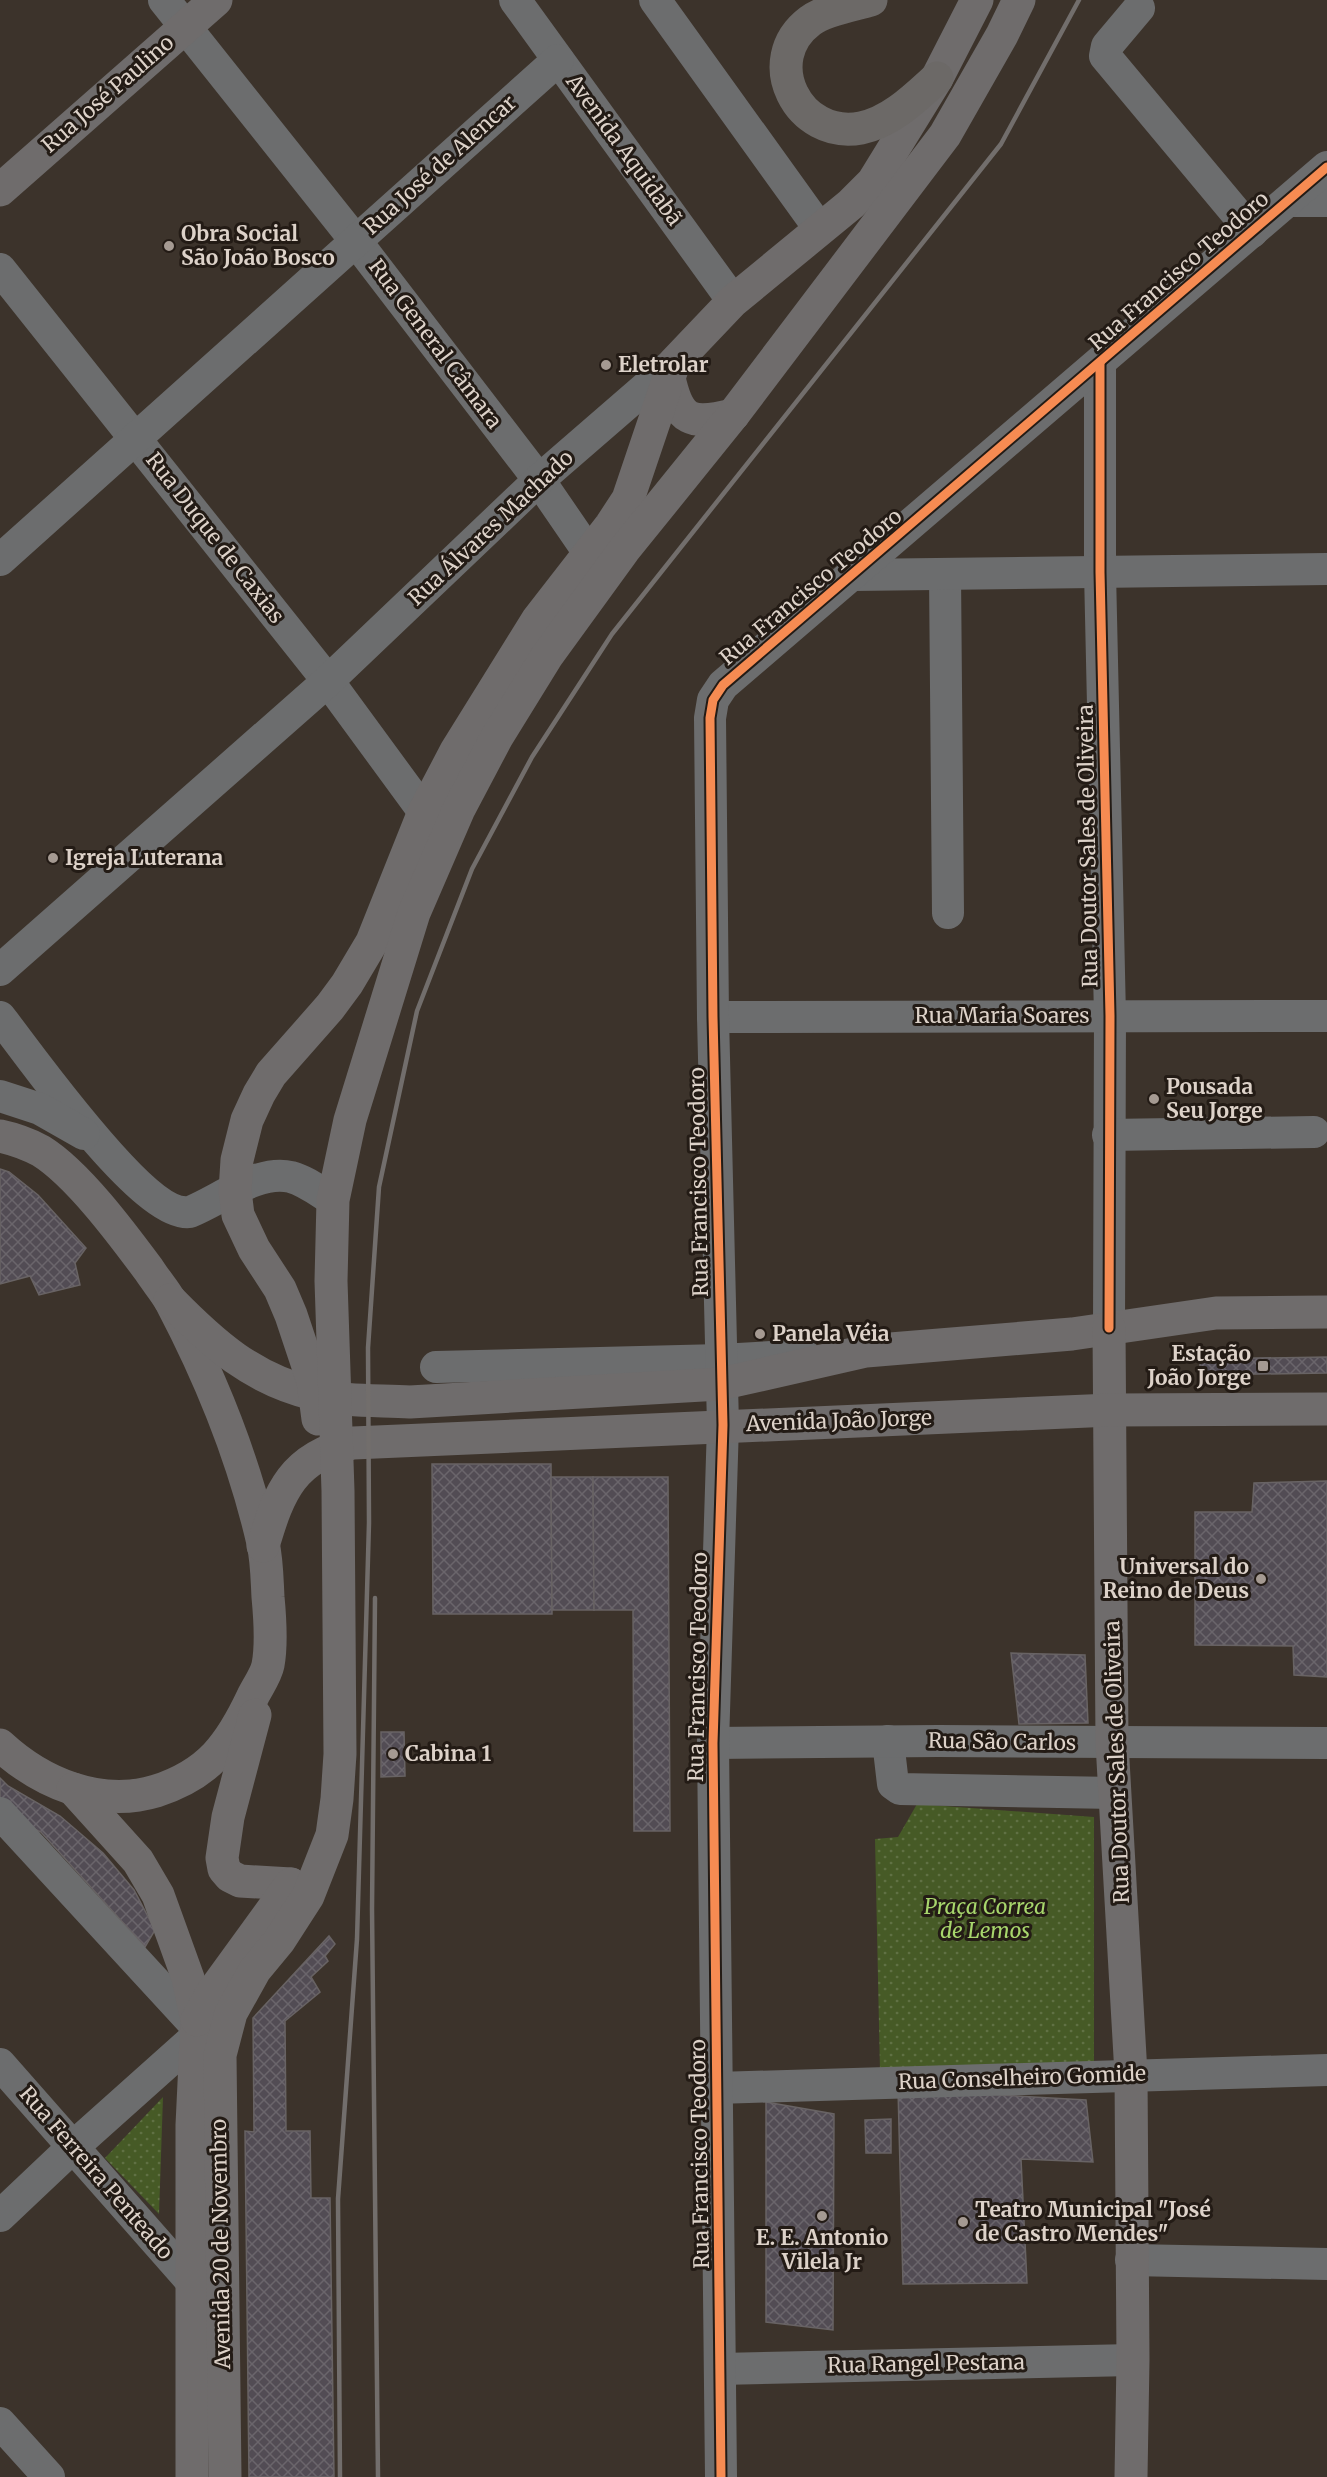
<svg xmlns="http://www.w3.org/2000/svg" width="1327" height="2477" viewBox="0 0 1327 2477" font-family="Merriweather,serif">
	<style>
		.park { fill: url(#park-dots) }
		.building { fill: url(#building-cross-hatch); stroke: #686364; stroke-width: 1.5 }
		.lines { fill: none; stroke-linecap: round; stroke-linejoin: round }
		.minor { stroke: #6c6d6e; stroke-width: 32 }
		.major { stroke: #6f6c6c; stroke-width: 33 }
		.highway { stroke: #6c6967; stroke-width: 33 }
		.rail { stroke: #726e6c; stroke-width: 4.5 }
		.cycleway-casing { stroke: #231b15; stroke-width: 13 }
		.cycleway { stroke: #f68b52; stroke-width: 9 }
		.poi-dot { fill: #a59a92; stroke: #231b15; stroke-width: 2 }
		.labels { text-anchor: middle; stroke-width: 6; stroke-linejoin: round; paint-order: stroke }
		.street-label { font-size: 21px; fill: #ddd2c9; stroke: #231b15 }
		.poi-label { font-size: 21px; font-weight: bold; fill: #ddd2c9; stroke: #231b15; text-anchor: start }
		.park-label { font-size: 21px; font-style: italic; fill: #a7d66c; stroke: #231b15 }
	</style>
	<defs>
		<pattern id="park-dots" width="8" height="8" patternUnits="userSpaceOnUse" patternTransform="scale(1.5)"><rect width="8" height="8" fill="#465a26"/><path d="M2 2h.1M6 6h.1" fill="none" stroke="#607144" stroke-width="1.8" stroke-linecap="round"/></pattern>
		<pattern id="building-cross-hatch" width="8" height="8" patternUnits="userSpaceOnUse" patternTransform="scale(1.5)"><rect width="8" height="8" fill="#524c54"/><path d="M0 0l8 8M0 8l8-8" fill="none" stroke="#6a656b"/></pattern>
	</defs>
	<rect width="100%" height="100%" fill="#3c332b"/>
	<g class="park">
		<polygon points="917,1804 1094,1817 1094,2067 880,2071 875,1839 898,1837"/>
		<polygon points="163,2097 159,2214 105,2158"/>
	</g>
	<g class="building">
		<polygon points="0,1169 9,1172 38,1195 86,1248 75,1263 80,1285 39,1295 30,1276 0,1284"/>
		<polygon points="1327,1357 1327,1373 1200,1375 1200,1359"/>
		<polygon points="432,1464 551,1464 552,1614 433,1614"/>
		<polygon points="551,1477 593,1477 594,1610 552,1610"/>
		<polygon points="593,1477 668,1477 670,1831 634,1831 633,1610 594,1610"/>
		<polygon points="1327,1481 1327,1677 1294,1675 1293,1646 1195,1645 1195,1512 1252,1512 1254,1483"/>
		<polygon points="1011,1653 1085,1655 1088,1723 1019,1724"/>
		<polygon points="381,1732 404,1732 405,1776 381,1777"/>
		<polygon points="0,1778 8,1786 60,1816 103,1853 134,1890 155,1930 145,1947 41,1832 20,1822 0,1803"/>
		<polygon points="329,1936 335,1944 325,1956 328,1961 311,1977 320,1992 285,2021 286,2131 310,2131 311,2198 330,2198 334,2477 249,2477 245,2131 254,2132 253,2018"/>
		<polygon points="898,2089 1086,2100 1093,2162 1021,2159 1027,2283 903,2284"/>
		<polygon points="766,2102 834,2114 833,2330 766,2322"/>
		<polygon points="891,2119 891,2153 866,2153 865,2120"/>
	</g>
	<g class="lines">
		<g class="minor">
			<polyline points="164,0 355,240 539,480 589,553"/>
			<polyline points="515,0 733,301"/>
			<polyline points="655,0 819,228"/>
			<polyline points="1139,8 1107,46 1105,56 1252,232"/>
			<polyline points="1288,201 1327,201"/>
			<polyline points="0,269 328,681 424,812"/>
			<polyline points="1100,363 1100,572 1110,1016 1109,1328"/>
			<polyline points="0,560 558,60"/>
			<polyline points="945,574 948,913"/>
			<polyline points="853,575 1327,569"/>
			<polyline points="0,970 328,681 539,480 674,363"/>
			<path d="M0,1017C30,1055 144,1219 190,1212C220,1200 258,1169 291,1177C306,1181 320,1192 333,1200"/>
			<polyline points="713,1017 1327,1016"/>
			<polyline points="0,1096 40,1109 84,1134"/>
			<polyline points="1108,1135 1314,1132"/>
			<polyline points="436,1367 721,1360 804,1355"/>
			<polyline points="888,1741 893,1784 900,1789 1115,1793"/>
			<polyline points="713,1743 938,1741 1327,1743"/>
			<polyline points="0,1813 196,2026"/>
			<polyline points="0,2064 191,2281"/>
			<polyline points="717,2088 1327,2070"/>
			<polyline points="0,2216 73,2147 196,2037"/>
			<polyline points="1131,2260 1327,2264"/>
			<polyline points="720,2369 1133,2360"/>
			<polyline points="0,2423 49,2477"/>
			<polyline points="721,2477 713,1743 723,1425 713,1017 710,718 713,700 723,685 1327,167"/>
		</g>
		<g class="major">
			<polyline points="0,190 216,0"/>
			<path d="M669,378C679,422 691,425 733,415"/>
			<path d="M0,1136C14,1139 28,1144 41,1151C78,1174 123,1235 149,1270C156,1281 165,1291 171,1302C211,1378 244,1460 263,1543C267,1561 267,1579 268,1597C270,1618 272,1644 268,1665C266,1675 258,1686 253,1696C230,1745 209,1774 156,1791C100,1808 41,1783 0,1745"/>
			<path d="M170,1300C213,1344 252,1379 314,1394C345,1402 379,1400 410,1402L720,1384L866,1351L1072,1334L1216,1313L1327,1312"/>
			<polyline points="1109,1328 1112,1743 1131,2074 1133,2360 1131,2477"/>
			<polyline points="318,1419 313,1381 291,1315 280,1289 254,1249 238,1215 235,1191 237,1160 247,1120 259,1094 271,1074 330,1007 347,984 372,942 424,812 456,751 538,619 611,525 628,499 674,363 733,301 851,204 873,182 937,78 977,0"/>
			<path d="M263,1546C279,1491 293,1457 353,1443L1111,1410L1327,1409"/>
			<polyline points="255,1715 228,1817 222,1858 224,1869 230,1876 240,1881 291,1884"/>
			<polyline points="73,1789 138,1861 158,1895 188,1978 197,2020 192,2125 192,2477"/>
			<polyline points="197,2020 212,1993 291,1884"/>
			<polyline points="225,2477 220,2055 231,2013 255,1970 279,1941 308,1896 332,1835 337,1799 340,1754 338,1491 331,1281 333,1200 350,1120 414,913 459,809 497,737 547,656 624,550 733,415 945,135 1002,35 1019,0"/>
		</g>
		<path class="highway" d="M871,0C854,5 824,10 810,21C758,60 798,140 861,128C891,122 915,98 937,78"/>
		<g class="rail">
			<polyline points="375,1598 372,1909 378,2477"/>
			<polyline points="340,2477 338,2199 357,1939 369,1523 368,1348 379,1187 417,1011 472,869 532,757 612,634 1001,144 1079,0"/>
		</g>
		<g class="cycleway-casing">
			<g id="cycleway">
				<polyline points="1100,363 1100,572 1110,1016 1109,1328"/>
				<polyline points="721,2477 713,1743 723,1425 713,1017 710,718 713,700 723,685 1327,167"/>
			</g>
		</g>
		<use href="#cycleway" class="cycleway"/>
	</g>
	<g class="poi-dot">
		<circle cx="169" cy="246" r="6"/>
		<circle cx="606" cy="365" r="6"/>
		<circle cx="53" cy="858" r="6"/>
		<circle cx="1154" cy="1099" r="6"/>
		<circle cx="760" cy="1334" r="6"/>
		<rect x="1257" y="1360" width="12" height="12" rx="3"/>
		<circle cx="1261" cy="1579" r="6"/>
		<circle cx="393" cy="1754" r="6"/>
		<circle cx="822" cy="2216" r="6"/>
		<circle cx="963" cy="2222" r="6"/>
	</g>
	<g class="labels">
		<g class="street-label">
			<text transform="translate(108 94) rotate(-41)" y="7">Rua José Paulino</text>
			<text transform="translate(624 150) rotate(54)" y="7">Avenida Aquidabã</text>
			<text transform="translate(440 165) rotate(-42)" y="7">Rua José de Alencar</text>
			<text transform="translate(1179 271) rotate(-41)" y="7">Rua Francisco Teodoro</text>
			<text transform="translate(435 344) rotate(53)" y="7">Rua General Câmara</text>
			<text transform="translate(491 528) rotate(-43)" y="7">Rua Álvares Machado</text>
			<text transform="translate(215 538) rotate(52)" y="7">Rua Duque de Caxias</text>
			<text transform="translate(811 587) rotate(-40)" y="7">Rua Francisco Teodoro</text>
			<text transform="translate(1088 846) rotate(-91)" y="7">Rua Doutor Sales de Oliveira</text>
			<text x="1002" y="1023">Rua Maria Soares</text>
			<text transform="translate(699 1182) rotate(-91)" y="7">Rua Francisco Teodoro</text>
			<text transform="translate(839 1421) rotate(-2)" y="7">Avenida João Jorge</text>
			<text transform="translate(698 1667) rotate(-89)" y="7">Rua Francisco Teodoro</text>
			<text transform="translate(1002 1742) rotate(1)" y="7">Rua São Carlos</text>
			<text transform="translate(1117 1762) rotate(-92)" y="7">Rua Doutor Sales de Oliveira</text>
			<text transform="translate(1022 2078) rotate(-2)" y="7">Rua Conselheiro Gomide</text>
			<text transform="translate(700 2154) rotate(-91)" y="7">Rua Francisco Teodoro</text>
			<text transform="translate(96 2173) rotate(49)" y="7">Rua Ferreira Penteado</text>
			<text transform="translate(221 2244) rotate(-91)" y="7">Avenida 20 de Novembro</text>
			<text transform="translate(926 2364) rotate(-1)" y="7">Rua Rangel Pestana</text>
		</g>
		<g class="poi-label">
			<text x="181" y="241">Obra Social<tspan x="181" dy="24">São João Bosco</tspan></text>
			<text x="618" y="372">Eletrolar</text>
			<text x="65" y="865">Igreja Luterana</text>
			<text x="1166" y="1094">Pousada<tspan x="1166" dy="24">Seu Jorge</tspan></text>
			<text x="772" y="1341">Panela Véia</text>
			<text x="1251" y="1361" text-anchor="end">Estação<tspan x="1251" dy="24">João Jorge</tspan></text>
			<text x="1249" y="1574" text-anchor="end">Universal do<tspan x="1249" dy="24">Reino de Deus</tspan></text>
			<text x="405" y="1761">Cabina 1</text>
			<text x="975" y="2217">Teatro Municipal "José<tspan x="975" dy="24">de Castro Mendes"</tspan></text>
			<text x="822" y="2245" text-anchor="middle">E. E. Antonio<tspan x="822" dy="24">Vilela Jr</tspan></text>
		</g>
		<g class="park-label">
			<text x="985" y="1914">Praça Correa<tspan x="985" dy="24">de Lemos</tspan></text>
		</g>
	</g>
</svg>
